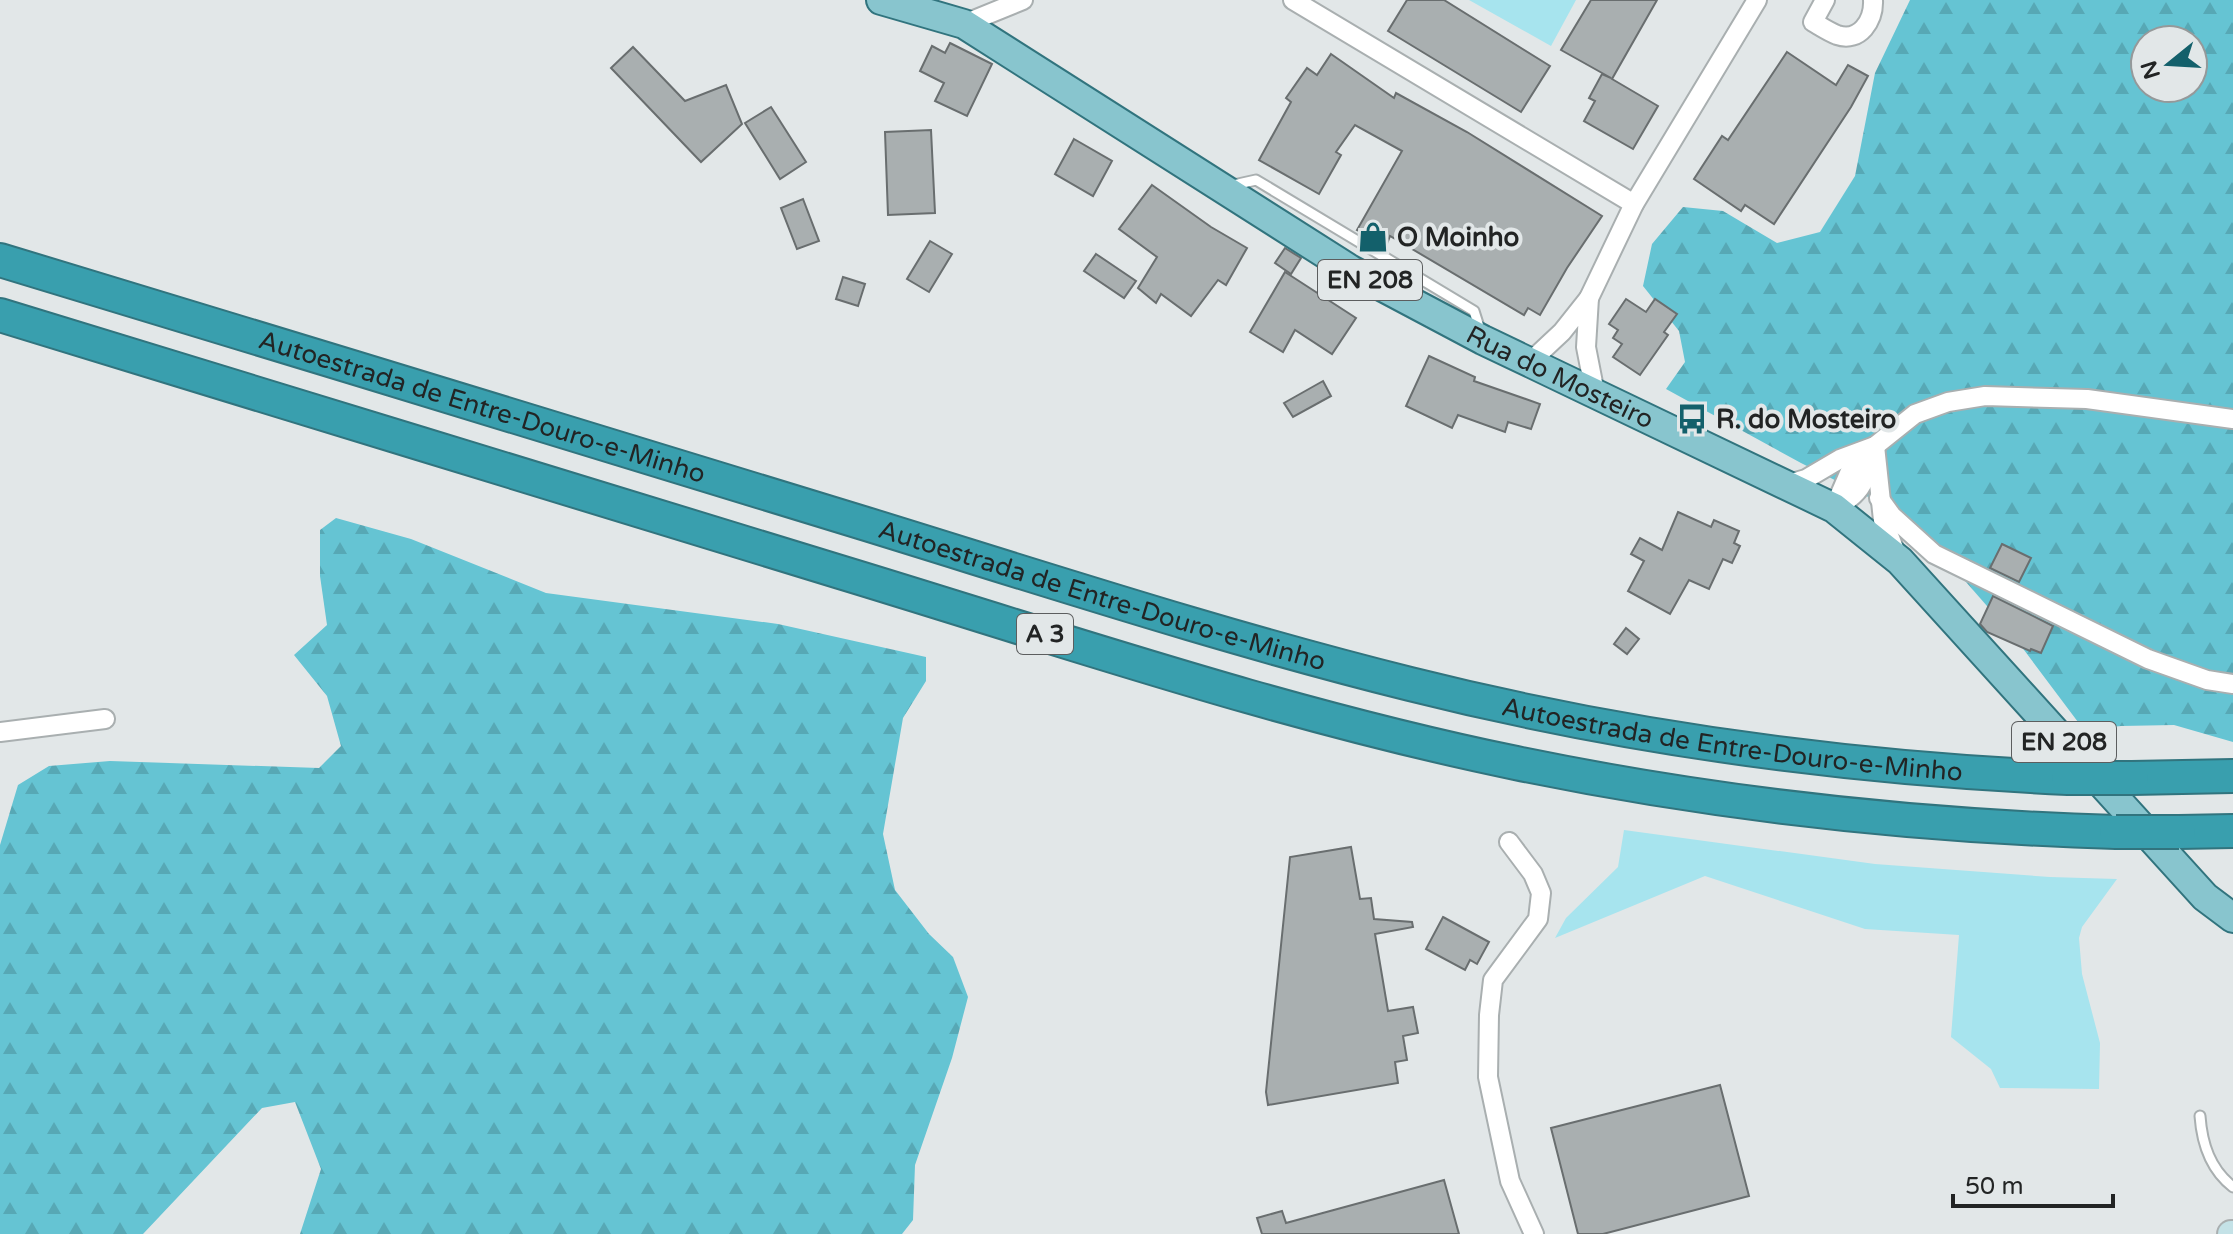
<svg xmlns="http://www.w3.org/2000/svg" width="2233" height="1234" viewBox="0 0 2233 1234" font-family="'Varela Round',sans-serif">
	<style>
		.grass { fill: #a7e4ee }
		.forest { fill: url(#forest-firs); fill-rule: evenodd }
		.building { fill: #a9afb0; stroke: #696e6f; stroke-width: 2 }
		.lines { fill: none; stroke-linecap: round; stroke-linejoin: round }
		.lane-casing { stroke: #a9afb0; stroke-width: 13 }
		.street-casing { stroke: #a9afb0; stroke-width: 22 }
		.secondary-casing { stroke: #a9afb0; stroke-width: 30 }
		.primary-casing { stroke: #31747e; stroke-width: 32 }
		.highway-casing { stroke: #31747e; stroke-width: 36 }
		.lane { stroke: #fff; stroke-width: 9 }
		.street { stroke: #fff; stroke-width: 18 }
		.secondary { stroke: #c4e2e7; stroke-width: 26 }
		.primary { stroke: #88c5ce; stroke-width: 28 }
		.highway { stroke: #399fae; stroke-width: 32 }
		.highway-bridge-casing { stroke: #31747e; stroke-width: 36; stroke-linecap: butt }
		.highway-bridge { stroke: #399fae; stroke-width: 32 }
		.labels { text-anchor: middle; stroke-width: 8; stroke-linejoin: round; paint-order: stroke }
		.shield { fill: #e2e7e8; stroke: #5c5e5f; stroke-width: 2 }
		.shield-label { font-size: 24px; font-weight: bold; fill: #222424 }
		.poi-label { font-size: 26px; font-weight: bold; fill: #222424; stroke: #e2e7e8; text-anchor: start }
		.street-label { font-size: 26px; fill: #222424; stroke: #e2e7e8 }
	</style>
	<defs>
		<pattern id="forest-firs" width="22" height="20" patternUnits="userSpaceOnUse" patternTransform="scale(2)"><rect width="22" height="20" fill="#65c4d3"/><path d="M5 1l3.5 6h-7zM16 11l3.5 6h-7z" fill="#57a8b5"/></pattern>
	</defs>
	<rect width="100%" height="100%" fill="#e2e7e8"/>
	<g class="grass">
		<polygon points="1469,0 1576,0 1551,46"/>
		<polygon points="1624,830 1875,864 2050,877 2117,879 2082,927 2079,938 2082,974 2100,1043 2099,1089 2000,1088 1991,1069 1951,1037 1959,935 1865,929 1705,876 1555,938 1566,918 1618,867"/>
	</g>
	<g class="forest">
		<path d="M1910,0H2233V742L2174,725L2121,726L2084,730L2015,638L1910,518L1801,463L1666,389L1685,362L1679,331L1643,286L1652,244L1683,207L1723,211L1777,243L1820,232L1855,176L1875,73ZM2145,40H2193V88H2145Z"/>
		<polygon points="336,518 411,539 546,593 778,624 926,657 926,681 903,718 883,834 895,890 929,934 953,957 968,997 952,1058 915,1165 913,1220 902,1234 300,1234 321,1169 295,1102 262,1108 143,1234 0,1234 0,845 18,785 49,766 110,761 319,768 341,746 327,696 294,655 327,625 320,576 320,530"/>
	</g>
	<g class="building">
		<polygon points="1407,0 1444,0 1550,66 1521,112 1388,31"/>
		<polygon points="1591,0 1657,0 1612,79 1658,106 1633,149 1584,121 1595,101 1589,98 1602,74 1611,78 1561,50"/>
		<polygon points="950,43 992,64 967,116 935,101 944,83 920,71 932,46 945,53"/>
		<polygon points="633,47 685,101 726,85 742,124 701,162 611,68"/>
		<polygon points="1787,52 1836,85 1848,65 1868,76 1851,107 1774,224 1745,205 1741,211 1694,179 1722,136 1728,140"/>
		<polygon points="1331,54 1394,98 1396,93 1467,132 1602,216 1567,268 1540,315 1528,308 1524,315 1390,236 1387,244 1357,230 1402,151 1355,125 1336,152 1341,155 1319,194 1259,160 1291,102 1286,98 1307,68 1317,75"/>
		<polygon points="771,107 806,162 780,179 745,123"/>
		<polygon points="931,130 935,213 888,215 885,132"/>
		<polygon points="1074,139 1112,161 1093,196 1055,174"/>
		<polygon points="1152,185 1211,227 1247,248 1226,285 1218,280 1191,316 1161,294 1156,303 1138,288 1157,257 1119,229"/>
		<polygon points="803,199 819,241 797,249 781,208"/>
		<polygon points="930,241 952,254 929,292 907,279"/>
		<polygon points="1285,248 1301,258 1291,274 1275,263"/>
		<polygon points="1096,254 1136,281 1124,298 1084,271"/>
		<polygon points="1285,272 1356,318 1332,354 1295,330 1283,352 1250,332"/>
		<polygon points="843,277 865,284 858,306 836,299"/>
		<polygon points="1626,299 1646,312 1655,299 1677,314 1664,332 1668,335 1640,375 1613,357 1622,344 1613,338 1618,330 1609,324"/>
		<polygon points="1429,356 1475,377 1474,381 1540,404 1531,429 1508,422 1505,432 1458,415 1452,428 1406,406"/>
		<polygon points="1323,381 1331,396 1293,417 1284,403"/>
		<polygon points="1678,512 1711,527 1714,520 1739,531 1734,543 1740,546 1732,563 1723,559 1709,589 1689,580 1670,614 1628,591 1644,561 1631,554 1640,538 1662,550"/>
		<polygon points="2002,544 2031,558 2019,582 1990,568"/>
		<polygon points="1993,596 2053,626 2041,653 2031,649 2030,651 1987,632 1980,624"/>
		<polygon points="1626,628 1639,639 1627,654 1614,644"/>
		<polygon points="1351,847 1360,899 1371,898 1374,919 1412,922 1413,927 1375,934 1388,1011 1413,1007 1418,1033 1403,1036 1407,1060 1395,1062 1398,1083 1268,1105 1266,1092 1290,857"/>
		<polygon points="1443,917 1489,942 1477,964 1470,960 1465,970 1426,949"/>
		<polygon points="1720,1085 1749,1196 1603,1234 1578,1234 1551,1128"/>
		<polygon points="1444,1180 1459,1234 1262,1234 1257,1218 1282,1211 1286,1223"/>
	</g>
	<g class="lines">
		<g class="lane-casing">
			<g id="lane">
				<polyline points="1229,186 1256,180 1474,311 1481,333"/>
				<path d="M2200,1116C2202,1144 2210,1169 2233,1187"/>
			</g>
		</g>
		<g class="street-casing">
			<g id="street">
				<polyline points="1293,0 1634,204"/>
				<path d="M1825,0L1813,22C1820,26 1829,32 1837,35C1860,43 1874,20 1873,0"/>
				<polyline points="964,24 1023,0"/>
				<polyline points="1589,298 1634,204 1757,0"/>
				<polyline points="1530,362 1562,332 1589,298 1586,347 1595,393"/>
				<polyline points="1875,446 1883,520 1897,556"/>
				<polyline points="1785,485 1806,479 1840,459 1875,446 1915,414 1948,402 1985,396 2087,399 2233,419"/>
				<polyline points="1879,498 1892,516 1934,554 2148,659 2207,680 2233,684"/>
				<path d="M1834,508C1858,496 1866,483 1872,457"/>
				<polyline points="1834,508 1857,455"/>
				<polyline points="0,732 105,719"/>
				<polyline points="1509,842 1533,874 1541,893 1538,919 1493,980 1489,1015 1488,1077 1510,1181 1534,1234"/>
			</g>
		</g>
		<g class="secondary-casing">
			<polyline id="secondary" points="2231,1234 2233,1234"/>
		</g>
		<g class="primary-casing">
			<g id="primary">
				<path id="s1" d="M881,0L964,24L1351,270L1483,340L1834,508L1900,561L2205,897L2233,918"/>
			</g>
		</g>
		<g class="highway-casing">
			<g id="highway">
				<path id="s2" d="M0,260C288,347 575,435 863,523C1045,579 1225,638 1410,684C1625,738 1846,768 2068,778"/>
				<path d="M0,315C280,401 560,486 840,572C1064,640 1287,716 1516,763C1714,804 1914,826 2116,832"/>
				<polyline points="2132,778 2233,776"/>
				<polyline points="2179,832 2233,831"/>
			</g>
		</g>
		<use href="#lane" class="lane"/>
		<use href="#street" class="street"/>
		<use href="#secondary" class="secondary"/>
		<use href="#primary" class="primary"/>
		<use href="#highway" class="highway"/>
		<g class="highway-bridge-casing">
			<g id="highway-bridge">
				<polyline points="2068,778 2132,778"/>
				<polyline points="2116,832 2179,832"/>
			</g>
		</g>
		<use href="#highway-bridge" class="highway-bridge"/>
	</g>
	<defs>
		<g id="shop-bare" transform="scale(2.4)"><path d="M-5-2.5h2.3a2.7 3.5 0 0 1 5.4 0H5L5.5 6h-11ZM-1.5-2.5h3a1.5 2.3 0 0 0-3 0Z" fill="#13606b" stroke="#e2e7e8" stroke-width="2.5" paint-order="stroke"/></g>
		<g id="bus-bare" transform="scale(2.4)"><path d="M-5-6H5V4H4V6H2V4H-2V6H-4V4H-5ZM-3.5-4V0h7V-4ZM-3.5 1.2v1.5H-2V1.2ZM2 1.2v1.5H3.5V1.2Z" fill="#13606b" stroke="#e2e7e8" stroke-width="2.5" paint-order="stroke"/></g>
	</defs>
	<g fill-rule="evenodd">
		<use href="#shop-bare" x="1373" y="237"/>
		<use href="#bus-bare" x="1692" y="419"/>
	</g>
	<g class="labels">
		<g class="shield">
			<rect x="1318" y="260" width="104" height="40" rx="6"/>
			<rect x="1017" y="614" width="56" height="40" rx="6"/>
			<rect x="2012" y="722" width="104" height="40" rx="6"/>
		</g>
		<g class="shield-label">
			<text x="1370" y="288">EN 208</text>
			<text x="1045" y="642">A 3</text>
			<text x="2064" y="750">EN 208</text>
		</g>
		<g class="poi-label">
			<text x="1397" y="246">O Moinho</text>
			<text x="1716" y="428">R. do Mosteiro</text>
		</g>
		<g class="street-label">
			<text dy="9" stroke="none"><textPath href="#s1" startOffset="780">Rua do Mosteiro</textPath></text>
			<text dy="9" stroke="none"><textPath href="#s2" startOffset="504">Autoestrada de Entre-Douro-e-Minho</textPath></text>
			<text dy="9" stroke="none"><textPath href="#s2" startOffset="1152">Autoestrada de Entre-Douro-e-Minho</textPath></text>
			<text dy="9" stroke="none"><textPath href="#s2" startOffset="1800">Autoestrada de Entre-Douro-e-Minho</textPath></text>
		</g>
	</g>
	<g transform="translate(2169 64) rotate(252)"><circle r="38" fill="#e2e7e8" stroke="#95999a" stroke-width="2"/>
	<path d="M0-6L14 30L0 20L-14 30Z" fill="#13606b"/>
	<text y="-12" font-size="22" font-weight="bold" text-anchor="middle" fill="#222424">N</text>
	</g>
	<path d="M1953 1194v12h160v-12" fill="none" stroke="#222424" stroke-width="4"/>
	<text x="1965" y="1194" font-size="24" fill="#222424" stroke="#e2e7e8" stroke-width="6" paint-order="stroke">50 m</text>
</svg>
